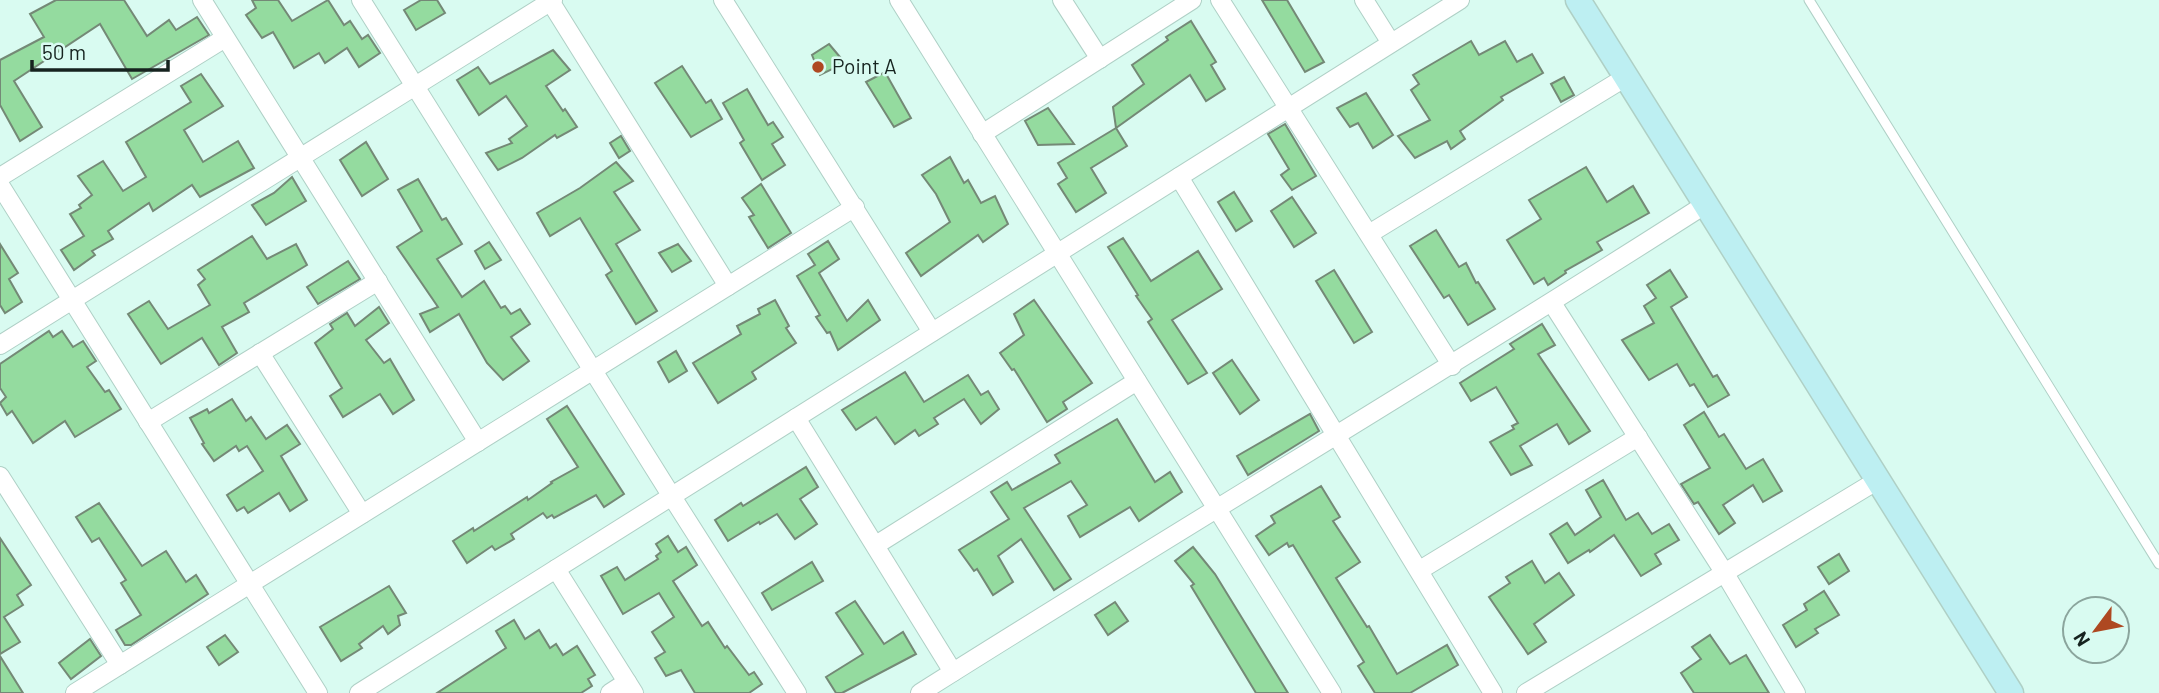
<svg xmlns="http://www.w3.org/2000/svg" width="2159" height="693" viewBox="0 0 2159 693" font-family="Barlow,sans-serif">
	<style>
		.building { fill: #94db9f; stroke: #748976; stroke-width: 2 }
		.lines { fill: none; stroke-linecap: round; stroke-linejoin: round }
		.lane-casing { stroke: #afd0c6; stroke-width: 11 }
		.street-casing { stroke: #afd0c6; stroke-width: 20 }
		.secondary-casing { stroke: #afd0c6; stroke-width: 27 }
		.lane { stroke: #fff; stroke-width: 9 }
		.street { stroke: #fff; stroke-width: 18 }
		.secondary { stroke: #bdeff2; stroke-width: 24 }
		.poi-dot { fill: #ae4821; stroke: #d9fbf1; stroke-width: 2.5 }
		.labels { text-anchor: middle; stroke-width: 5; stroke-linejoin: round; paint-order: stroke }
		.poi-label { font-size: 21px; fill: #16231f; stroke: #d9fbf1; text-anchor: start }
	</style>
	<rect width="100%" height="100%" fill="#d9fbf1"/>
	<g class="building">
		<polygon points="56,0 124,0 147,36 169,20 176,30 197,17 209,35 132,79 100,24 14,81 42,127 20,141 0,105 0,60 44,37 30,14"/>
		<polygon points="252,0 278,0 292,21 328,0 344,25 350,21 362,39 368,35 380,53 359,67 347,48 325,63 319,53 294,68 273,32 262,38 246,15 256,8"/>
		<polygon points="421,0 437,0 445,13 416,30 404,10"/>
		<polygon points="1262,0 1287,0 1324,62 1305,72"/>
		<polygon points="1191,21 1216,62 1211,65 1225,89 1206,101 1190,75 1116,128 1113,107 1144,84 1132,65 1168,40 1166,37"/>
		<polygon points="1471,41 1479,55 1505,41 1517,62 1532,54 1543,73 1501,97 1503,100 1460,131 1465,139 1451,149 1447,141 1415,158 1398,136 1430,120 1411,90 1419,84 1413,75"/>
		<polygon points="829,44 845,63 820,75 812,55"/>
		<polygon points="553,50 570,70 546,86 563,111 565,109 577,127 557,138 555,135 522,158 498,170 486,153 512,143 509,139 527,126 506,96 479,115 457,80 478,67 490,84"/>
		<polygon points="682,66 706,103 711,100 722,119 691,137 655,83"/>
		<polygon points="885,72 911,118 894,127 866,82"/>
		<polygon points="201,74 223,106 184,130 203,162 238,141 254,168 200,197 192,185 153,211 149,203 108,231 113,239 92,251 95,255 74,270 61,250 84,236 70,214 81,208 79,205 92,195 78,176 103,161 123,191 146,177 126,142 191,102 181,86"/>
		<polygon points="1564,77 1574,95 1561,102 1551,84"/>
		<polygon points="747,89 768,125 773,122 783,137 772,144 785,165 762,180 740,143 744,140 723,103"/>
		<polygon points="1366,93 1393,135 1373,148 1358,123 1350,127 1337,108"/>
		<polygon points="1048,108 1074,144 1038,145 1025,121"/>
		<polygon points="1285,124 1316,176 1292,190 1281,175 1289,169 1268,134"/>
		<polygon points="1116,128 1127,146 1091,168 1106,193 1076,212 1058,184 1067,178 1058,163"/>
		<polygon points="621,136 630,151 619,158 610,143"/>
		<polygon points="366,142 388,179 362,196 340,160"/>
		<polygon points="950,157 964,183 968,180 981,203 995,196 1008,224 983,242 978,235 921,276 906,253 950,222 936,194 922,175"/>
		<polygon points="616,162 633,181 614,192 640,230 616,244 657,311 636,324 606,275 612,271 580,218 550,236 537,213 580,188"/>
		<polygon points="1586,167 1607,202 1633,186 1649,213 1597,242 1602,250 1565,271 1566,273 1548,285 1544,278 1534,284 1507,240 1541,219 1529,200"/>
		<polygon points="292,177 306,201 266,225 252,205 274,193"/>
		<polygon points="418,179 442,220 446,218 462,244 437,259 462,297 484,281 501,308 505,306 511,314 520,309 530,324 511,337 529,361 503,380 487,363 459,314 430,332 420,314 438,307 397,247 422,231 398,190"/>
		<polygon points="761,184 791,233 768,248 749,217 754,215 742,198"/>
		<polygon points="1234,192 1252,221 1236,231 1218,202"/>
		<polygon points="1292,197 1316,233 1294,247 1271,211"/>
		<polygon points="1436,230 1459,267 1466,263 1476,283 1478,282 1495,309 1468,325 1449,295 1444,298 1410,246"/>
		<polygon points="252,236 267,259 296,244 307,265 244,303 249,312 222,327 237,353 219,365 202,338 161,364 128,314 149,301 168,329 210,305 198,285 205,279 198,270"/>
		<polygon points="1123,238 1151,281 1198,251 1222,289 1172,320 1207,373 1188,384 1148,322 1152,319 1136,296 1138,295 1108,247"/>
		<polygon points="828,241 839,259 819,273 847,321 868,300 880,320 838,350 830,332 827,333 816,317 820,315 797,276 815,265 808,254"/>
		<polygon points="489,242 501,260 485,269 475,251"/>
		<polygon points="0,244 18,273 9,279 22,302 5,313 0,305"/>
		<polygon points="678,244 691,261 672,272 659,253"/>
		<polygon points="348,261 360,279 318,304 307,287"/>
		<polygon points="1334,270 1372,332 1354,343 1316,281"/>
		<polygon points="1670,270 1687,297 1671,307 1713,377 1717,375 1729,395 1708,407 1694,384 1690,386 1677,364 1649,380 1622,340 1654,323 1644,306 1656,298 1647,285"/>
		<polygon points="775,300 789,326 786,328 796,343 752,372 756,379 718,403 693,363 741,334 737,326 760,314 758,309"/>
		<polygon points="1034,300 1092,383 1063,402 1067,409 1047,422 1014,369 1012,370 1000,353 1024,335 1014,314"/>
		<polygon points="379,307 389,323 366,340 384,363 390,359 414,400 393,414 380,394 343,417 330,396 342,388 315,343 333,329 330,324 347,313 355,326"/>
		<polygon points="1542,324 1555,345 1538,354 1590,431 1569,444 1557,424 1520,446 1532,465 1511,475 1490,442 1514,429 1512,426 1518,423 1496,387 1471,401 1460,383 1514,349 1510,344"/>
		<polygon points="49,331 53,337 62,331 73,347 83,341 96,361 87,367 105,392 109,390 121,409 75,437 65,421 33,443 12,411 7,415 0,403 6,397 0,388 0,364"/>
		<polygon points="676,351 687,371 669,382 658,362"/>
		<polygon points="1232,360 1259,400 1240,414 1213,373"/>
		<polygon points="905,372 924,402 968,375 981,395 988,391 999,409 981,424 964,399 934,418 938,424 919,436 915,430 895,444 876,417 856,430 842,410"/>
		<polygon points="232,399 246,421 251,417 266,439 287,425 300,444 281,456 307,500 290,511 279,493 248,513 244,507 237,511 227,495 263,471 247,446 239,451 236,446 214,461 202,444 204,443 190,418 207,409 209,413"/>
		<polygon points="567,406 624,494 604,507 596,495 554,518 552,515 547,518 543,513 511,534 514,539 495,550 492,546 467,563 453,541 473,528 474,531 527,497 528,500 552,483 551,482 578,467 547,419"/>
		<polygon points="1704,412 1719,437 1724,434 1746,469 1763,459 1782,491 1763,502 1753,485 1723,505 1735,523 1719,534 1698,502 1694,504 1681,484 1710,468 1684,425"/>
		<polygon points="1310,414 1319,431 1248,475 1237,456"/>
		<polygon points="1117,419 1155,482 1170,472 1182,492 1139,521 1130,507 1080,537 1068,516 1087,505 1071,481 1024,508 1071,579 1054,590 1021,539 998,556 1013,582 993,595 977,569 974,571 959,550 1009,519 991,492 1007,482 1012,490 1060,463 1055,455"/>
		<polygon points="806,467 818,487 800,499 817,524 795,539 777,514 760,524 759,522 728,541 715,520 741,503 743,506"/>
		<polygon points="1603,480 1626,520 1638,513 1652,534 1669,524 1679,540 1655,554 1661,564 1641,576 1614,535 1590,552 1589,550 1568,563 1550,534 1567,523 1575,535 1601,517 1586,490"/>
		<polygon points="1321,486 1340,517 1333,521 1360,562 1336,578 1367,627 1369,626 1397,674 1447,645 1458,665 1410,693 1375,693 1358,666 1364,662 1293,545 1289,547 1287,543 1269,555 1256,536 1275,523 1271,516"/>
		<polygon points="99,503 142,566 166,551 186,582 196,575 208,594 131,645 125,645 116,630 141,615 121,583 126,580 99,538 92,542 76,517"/>
		<polygon points="668,536 678,552 686,547 697,565 673,581 702,626 708,622 725,648 727,646 749,675 754,672 762,684 749,693 695,693 681,670 666,676 655,658 665,652 652,632 674,617 659,593 623,614 601,576 617,567 625,580 658,559 656,556 661,552 656,544"/>
		<polygon points="0,538 31,585 17,595 23,605 4,617 20,642 0,654"/>
		<polygon points="1193,547 1215,574 1288,693 1256,693 1191,586 1194,584 1175,561"/>
		<polygon points="1839,554 1849,571 1829,584 1818,567"/>
		<polygon points="1532,561 1545,583 1559,573 1574,595 1534,624 1546,642 1528,654 1489,597 1510,583 1506,577"/>
		<polygon points="812,562 823,581 772,610 762,593"/>
		<polygon points="389,586 406,613 398,616 400,625 388,634 383,626 359,644 362,648 341,661 320,627"/>
		<polygon points="1824,591 1839,615 1815,629 1818,633 1796,647 1783,625 1807,610 1804,604"/>
		<polygon points="855,601 884,644 903,632 916,654 842,693 836,693 826,677 863,654 836,613"/>
		<polygon points="1115,602 1128,621 1108,635 1095,615"/>
		<polygon points="514,620 525,639 539,630 550,648 556,644 563,655 577,646 595,675 588,679 592,686 581,693 437,693 506,648 496,631"/>
		<polygon points="225,635 238,652 219,665 207,647"/>
		<polygon points="1710,635 1730,664 1746,655 1769,693 1694,693 1681,673 1701,659 1692,647"/>
		<polygon points="90,639 101,656 71,679 59,663"/>
		<polygon points="0,656 23,693 0,693"/>
	</g>
	<g class="lines">
		<g class="lane-casing">
			<polyline id="lane" points="1809,0 2159,564"/>
		</g>
		<g class="street-casing">
			<g id="street">
				<polyline points="202,0 478,442"/>
				<polyline points="361,0 669,492 797,693"/>
				<polyline points="723,0 932,332"/>
				<polyline points="899,0 1332,693"/>
				<polyline points="1062,0 1100,59"/>
				<polyline points="1220,0 1452,366"/>
				<polyline points="1364,0 1391,43"/>
				<polyline points="550,1 728,286"/>
				<polyline points="982,134 1192,0"/>
				<polyline points="0,177 225,38"/>
				<polyline points="1179,177 1493,693"/>
				<polyline points="0,185 318,693"/>
				<polyline points="1369,234 1626,77"/>
				<polyline points="1552,303 1724,572 1796,693"/>
				<polyline points="0,345 553,0"/>
				<polyline points="260,353 362,514"/>
				<polyline points="796,418 953,672"/>
				<polyline points="148,422 378,281"/>
				<polyline points="0,476 120,665"/>
				<polyline points="876,545 1137,381"/>
				<polyline points="556,569 634,693"/>
				<polyline points="1420,570 1638,437"/>
				<polyline points="75,693 855,207"/>
				<polyline points="359,693 1460,0"/>
				<polyline points="610,693 627,682"/>
				<path d="M920,693C1181,528 1446,371 1706,204"/>
				<polyline points="1526,693 1878,480"/>
			</g>
		</g>
		<g class="secondary-casing">
			<polyline id="secondary" points="1578,0 2011,693"/>
		</g>
		<use href="#lane" class="lane"/>
		<use href="#street" class="street"/>
		<use href="#secondary" class="secondary"/>
	</g>
	<circle class="poi-dot" cx="818" cy="67" r="7"/>
	<g class="labels">
		<g class="poi-label">
			<text x="832" y="74">Point A</text>
		</g>
	</g>
	<g transform="translate(2096 630) rotate(238)"><circle r="33" fill="#d9fbf1" stroke="#8ba59d" stroke-width="2"/>
	<path d="M0-5L12 26L0 18L-12 26Z" fill="#ae4821"/>
	<text y="-10" font-size="19" font-weight="bold" text-anchor="middle" fill="#16231f">N</text>
	</g>
	<path d="M32 60v10h136v-10" fill="none" stroke="#16231f" stroke-width="3.5"/>
	<text x="42" y="60" font-size="21" fill="#16231f" stroke="#d9fbf1" stroke-width="5" paint-order="stroke">50 m</text>
</svg>
